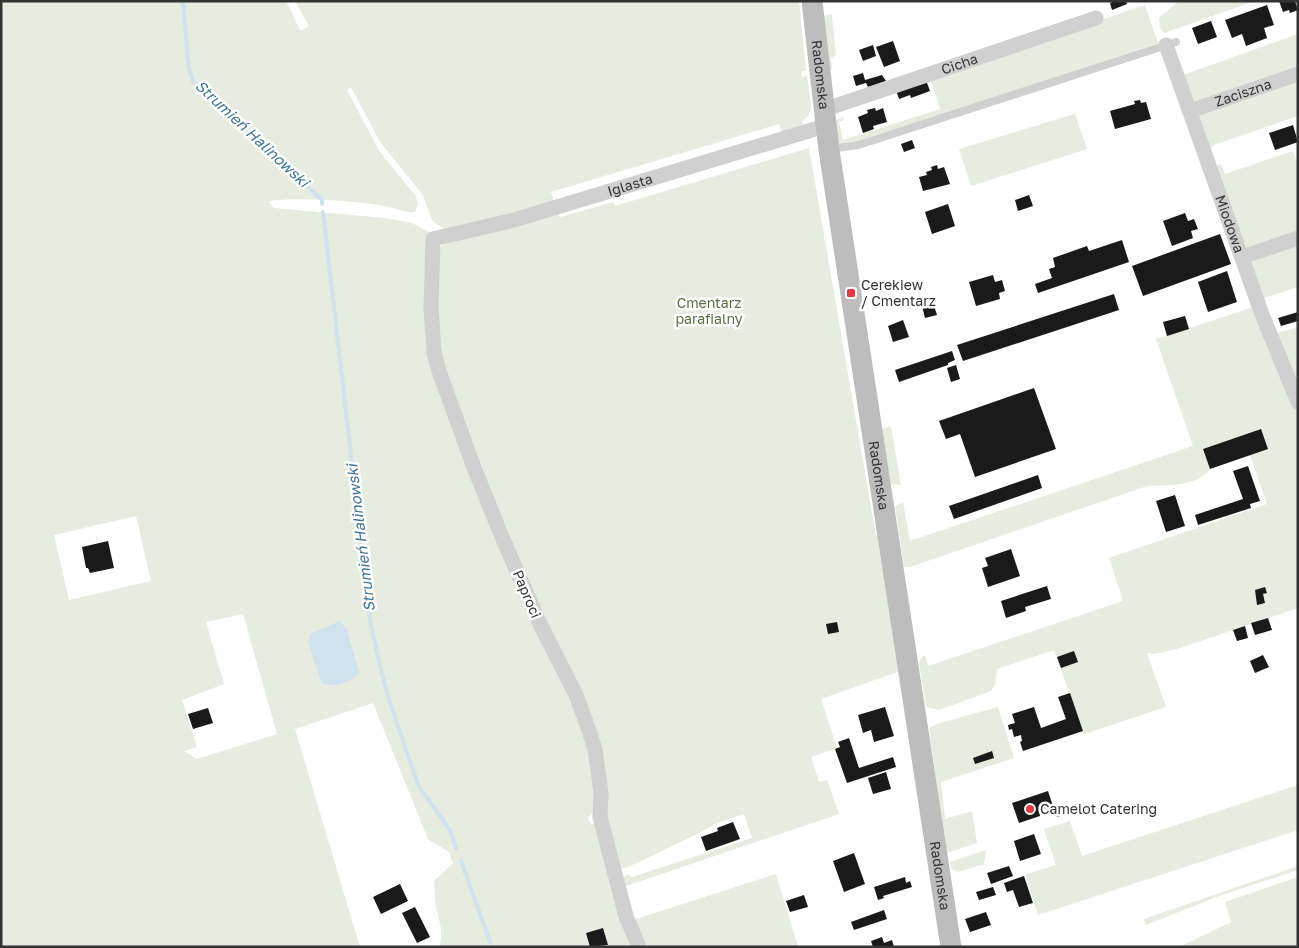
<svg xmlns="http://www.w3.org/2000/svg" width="1299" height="948" viewBox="0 0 1299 948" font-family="'Golos Text',sans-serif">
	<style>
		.green { fill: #e6ecdf; fill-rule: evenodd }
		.water { fill: #cfe2ee }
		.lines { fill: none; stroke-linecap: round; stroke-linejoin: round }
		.stream { stroke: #cfe2ee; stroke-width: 4 }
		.building { fill: #1a1a1a }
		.lane { stroke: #d0d0d0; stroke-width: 8 }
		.street { stroke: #d0d0d0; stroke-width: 15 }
		.secondary { stroke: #bdbdbd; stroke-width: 21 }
		.poi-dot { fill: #e63946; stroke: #fff; stroke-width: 2 }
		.labels { text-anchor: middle; stroke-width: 5; stroke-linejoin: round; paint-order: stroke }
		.street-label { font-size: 14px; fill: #333; stroke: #fff }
		.poi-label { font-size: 14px; fill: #333; stroke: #fff; text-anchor: start }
		.park-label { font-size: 14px; fill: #56703f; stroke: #fff }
		.water-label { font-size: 15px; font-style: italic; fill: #3f7597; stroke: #fff }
	</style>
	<rect width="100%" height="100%" fill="#fff"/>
	<g class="green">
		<path d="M1,1H286L300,30H303L309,26L295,1H799L806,70L801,72L802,77L807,76L811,105L809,115L802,121L804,127L782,133L779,124L551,192L554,202L448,231L438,225L432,220L423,195L380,142L351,87L347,90L380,152L415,195L418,203L415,212C404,213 396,208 385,206C353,201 301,197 268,201L274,208L385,218L412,223L429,232L427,267L429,349L431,361L487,513L539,629L545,623L443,375L437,339V254L441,246L458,239L557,211L560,217L613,202L615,206L809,148L876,536L881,535L903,670L821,699L837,748L811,757L819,782L827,780L839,814L623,887L621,880L627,874L632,877L752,838L744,814L717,823L695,835L626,868H617L606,825L603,789L594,785L595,811L588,818L591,825L598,822L624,923L776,874L798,947H439C444,931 439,921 436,906C434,898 435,889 434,881L453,863L449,852L428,839L373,703L295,729L360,947H1ZM136,516L151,581L69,600L54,535ZM243,614L277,734L197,759L184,751L197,747L182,700L224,684L206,622Z"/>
		<polygon points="1179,1 1255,1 1164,33 1160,28 1159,18"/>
		<polygon points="1145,5 1158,43 943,115 857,141 838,143 834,121 843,117 844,120 839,122 843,140 940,109 930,78"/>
		<polygon points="832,14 836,55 831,58 832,69 829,69 824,16"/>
		<polygon points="1298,34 1298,68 1193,104 1183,75"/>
		<polygon points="1298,81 1298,116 1214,145 1208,150 1195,116"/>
		<polygon points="1075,114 1087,149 971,186 959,149"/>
		<polygon points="1293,151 1298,165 1298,232 1245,249 1214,167 1221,164 1225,174"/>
		<polygon points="1298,242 1298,287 1261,299 1251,262"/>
		<path d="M1254,302L1298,413V608L1177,649L1154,654L1147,653L1166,707L1084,734L1054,650L997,669L995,685L991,691L939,710L926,707L919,663L921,658L925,655L928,666L1123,601L1109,558L1267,504L1250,455L1267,449L1260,429L1203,449L1210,469C1197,487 1167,485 1147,486L910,567H904L895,507L903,502L910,541L1193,446L1156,339L1251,308L1250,303Z"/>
		<polygon points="1298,327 1298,374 1295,375 1298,381 1298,393 1274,334"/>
		<polygon points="891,426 901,485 891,484 882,429"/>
		<polygon points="998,707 1014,758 941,782 945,819 972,811 977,843 946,853 929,728 940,723"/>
		<polygon points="1298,785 1298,830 1038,915 1025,875 1056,865 1044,829 1070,821 1082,856"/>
		<polygon points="986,850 984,864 958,872 952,869 950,862"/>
		<polygon points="1298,866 1298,870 1219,896 1146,925 1144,919"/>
		<polygon points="1298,877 1298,947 1179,947 1231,922 1225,902"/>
	</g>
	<path class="water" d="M340,621L347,630L359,673C350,683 336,687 322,684L308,642L310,634Z"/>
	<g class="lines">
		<g class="stream">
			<polyline points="183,1 189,70 193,81 322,200 322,204"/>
			<polyline points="323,212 370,620 380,666 390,703 419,787 450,830 456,848"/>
			<polyline points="461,861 492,947"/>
		</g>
	</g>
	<g class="building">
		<polygon points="1115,1 1126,1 1127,4 1112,10 1110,3"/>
		<polygon points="1279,1 1295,1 1298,10 1290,13 1289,10 1283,12"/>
		<polygon points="1267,5 1274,25 1264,28 1267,38 1246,46 1242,34 1232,38 1225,20"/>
		<polygon points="1211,21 1217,37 1198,44 1192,28"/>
		<polygon points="893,41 900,61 884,67 876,47"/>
		<polygon points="873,45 876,56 863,61 859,50"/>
		<polygon points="863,73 865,80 882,75 886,81 868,87 866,83 856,86 853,76"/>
		<polygon points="926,80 930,91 911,98 910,95 899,99 896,90"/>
		<polygon points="1140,100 1141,103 1146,102 1151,119 1115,129 1110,111 1135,104 1134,101"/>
		<polygon points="875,108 876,111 883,108 887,122 873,126 874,129 863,133 858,117 868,113 867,110"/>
		<polygon points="1293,125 1298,142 1275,150 1269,133"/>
		<polygon points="912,140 915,148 904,152 901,144"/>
		<polygon points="937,165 938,169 944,167 950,184 923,191 919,177 927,175 926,172 932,170 931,167"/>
		<polygon points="1029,195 1033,206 1018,211 1015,200"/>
		<polygon points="948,204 955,226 932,234 925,212"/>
		<polygon points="1185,213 1188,221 1194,219 1198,229 1191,231 1193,238 1172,246 1163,221"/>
		<polygon points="1220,234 1231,264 1143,296 1132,266"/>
		<polygon points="1122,240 1129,262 1038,293 1035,284 1052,278 1049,269 1055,267 1053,258 1087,246 1089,251"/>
		<polygon points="1227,271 1237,302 1208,312 1198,282"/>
		<polygon points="993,275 995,282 1002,280 1005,291 999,293 1000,299 976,306 969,282"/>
		<polygon points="1114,294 1119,310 963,361 957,345"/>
		<polygon points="932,299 937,315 925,318 921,302"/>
		<polygon points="1298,312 1298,321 1281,326 1278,318"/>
		<polygon points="1185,316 1189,329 1167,336 1163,322"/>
		<polygon points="903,320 909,337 893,342 888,326"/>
		<polygon points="952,351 955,360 948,363 948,365 899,382 895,370"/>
		<polygon points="956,365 960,379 951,382 947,368"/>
		<polygon points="1034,388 1056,449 975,477 960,434 946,439 939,421"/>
		<polygon points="1261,429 1268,449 1210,469 1203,449"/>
		<polygon points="1248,466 1260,501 1250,504 1251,508 1198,525 1195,515 1243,499 1233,471"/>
		<polygon points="1038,475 1042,488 954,519 949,506"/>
		<polygon points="1175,495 1185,526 1166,532 1156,501"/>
		<polygon points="108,541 114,568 90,573 88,568 86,568 82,547"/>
		<polygon points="1011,549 1020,576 988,587 982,568 988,566 985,558"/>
		<polygon points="1047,586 1051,599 1025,607 1026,611 1006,618 1001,601"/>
		<polygon points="1265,587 1267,593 1263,594 1265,603 1257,605 1255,590"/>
		<polygon points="1268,618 1272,630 1255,635 1251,623"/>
		<polygon points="837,622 839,632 828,634 826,624"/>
		<polygon points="1245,626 1248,638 1237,641 1233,630"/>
		<polygon points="1074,651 1078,662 1061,668 1057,657"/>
		<polygon points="1263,655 1269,667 1255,673 1250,661"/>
		<polygon points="1070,693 1083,731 1023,751 1020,742 1022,741 1021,735 1014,737 1012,729 1009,730 1008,725 1015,723 1012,714 1034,707 1041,728 1066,719 1058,697"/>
		<polygon points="885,707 894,736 874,742 871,730 863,733 858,715"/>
		<polygon points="208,708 213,723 193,729 188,714"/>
		<polygon points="849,738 859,768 893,757 896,767 847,783 835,749 840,747 838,742"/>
		<polygon points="992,751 994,758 975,764 973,758"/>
		<polygon points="886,772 891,789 873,794 868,778"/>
		<polygon points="1048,791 1053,806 1039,811 1040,816 1019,823 1012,803"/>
		<polygon points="1062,806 1065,815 1057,817 1054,809"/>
		<polygon points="733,822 740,839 706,851 701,837 718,831 717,828"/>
		<polygon points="1034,834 1041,854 1020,861 1014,841"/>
		<polygon points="854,853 865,884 844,892 833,861"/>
		<polygon points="1009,866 1013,876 991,884 987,873"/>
		<polygon points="1024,876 1033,903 1019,907 1013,890 1007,892 1004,883"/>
		<polygon points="905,877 906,883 910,881 912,887 883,896 884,898 878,900 874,887"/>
		<polygon points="400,884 408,901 381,914 373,897"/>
		<polygon points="993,887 996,895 979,900 976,892"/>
		<polygon points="804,895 808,907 790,912 786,901"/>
		<polygon points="415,907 430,937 417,943 402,913"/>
		<polygon points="884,910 887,919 854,930 851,922"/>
		<polygon points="986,912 991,925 970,932 965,919"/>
		<polygon points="603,928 608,945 590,947 586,933"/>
		<polygon points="882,937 884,943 892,940 894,947 873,947 871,941"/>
	</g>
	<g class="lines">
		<polyline class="lane" points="830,149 858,145 871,141 1176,42"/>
		<g class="street">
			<path id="s1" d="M1166,45L1263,317L1298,402"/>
			<path id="s2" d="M823,110L1096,18"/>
			<path id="s3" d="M1190,111L1298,74"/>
			<polyline points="1242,257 1298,238"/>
			<path id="s4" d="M639,947L626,916L600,817L601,793L595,749L587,725L576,695L541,626L502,537L473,465L439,371L434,352L431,307L433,239L514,220L825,126"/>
		</g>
		<path class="secondary" id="s5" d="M812,1L829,150L951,947"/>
	</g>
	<g class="poi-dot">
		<rect x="846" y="288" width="10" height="10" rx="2.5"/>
		<circle cx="1030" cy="809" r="5"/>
	</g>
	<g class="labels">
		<g class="street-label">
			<text dy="5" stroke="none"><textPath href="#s2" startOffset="144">Cicha</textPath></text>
			<text dy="5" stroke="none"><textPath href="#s5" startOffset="74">Radomska</textPath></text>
			<text dy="5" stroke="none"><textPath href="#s3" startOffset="56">Zaciszna</textPath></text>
			<text dy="5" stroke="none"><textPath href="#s4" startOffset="951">Iglasta</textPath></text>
			<text dy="5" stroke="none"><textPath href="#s1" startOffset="190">Miodowa</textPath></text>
			<text dy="5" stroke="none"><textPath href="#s5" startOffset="479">Radomska</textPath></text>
			<text transform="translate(527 594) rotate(67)" y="5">Paproci</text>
			<text dy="5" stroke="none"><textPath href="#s5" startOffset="884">Radomska</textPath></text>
		</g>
		<g class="poi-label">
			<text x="861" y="290">Cerekiew<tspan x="861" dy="16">/ Cmentarz</tspan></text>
			<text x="1040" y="814">Camelot Catering</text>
		</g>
		<g class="park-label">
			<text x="709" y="308">Cmentarz<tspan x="709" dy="16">parafialny</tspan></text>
		</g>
		<g class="water-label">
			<text transform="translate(252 134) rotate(43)" y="5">Strumień Halinowski</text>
			<text transform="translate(361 538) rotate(-97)" y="5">Strumień Halinowski</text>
		</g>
	</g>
	<rect width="1299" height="948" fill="none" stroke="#333333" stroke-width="5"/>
</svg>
